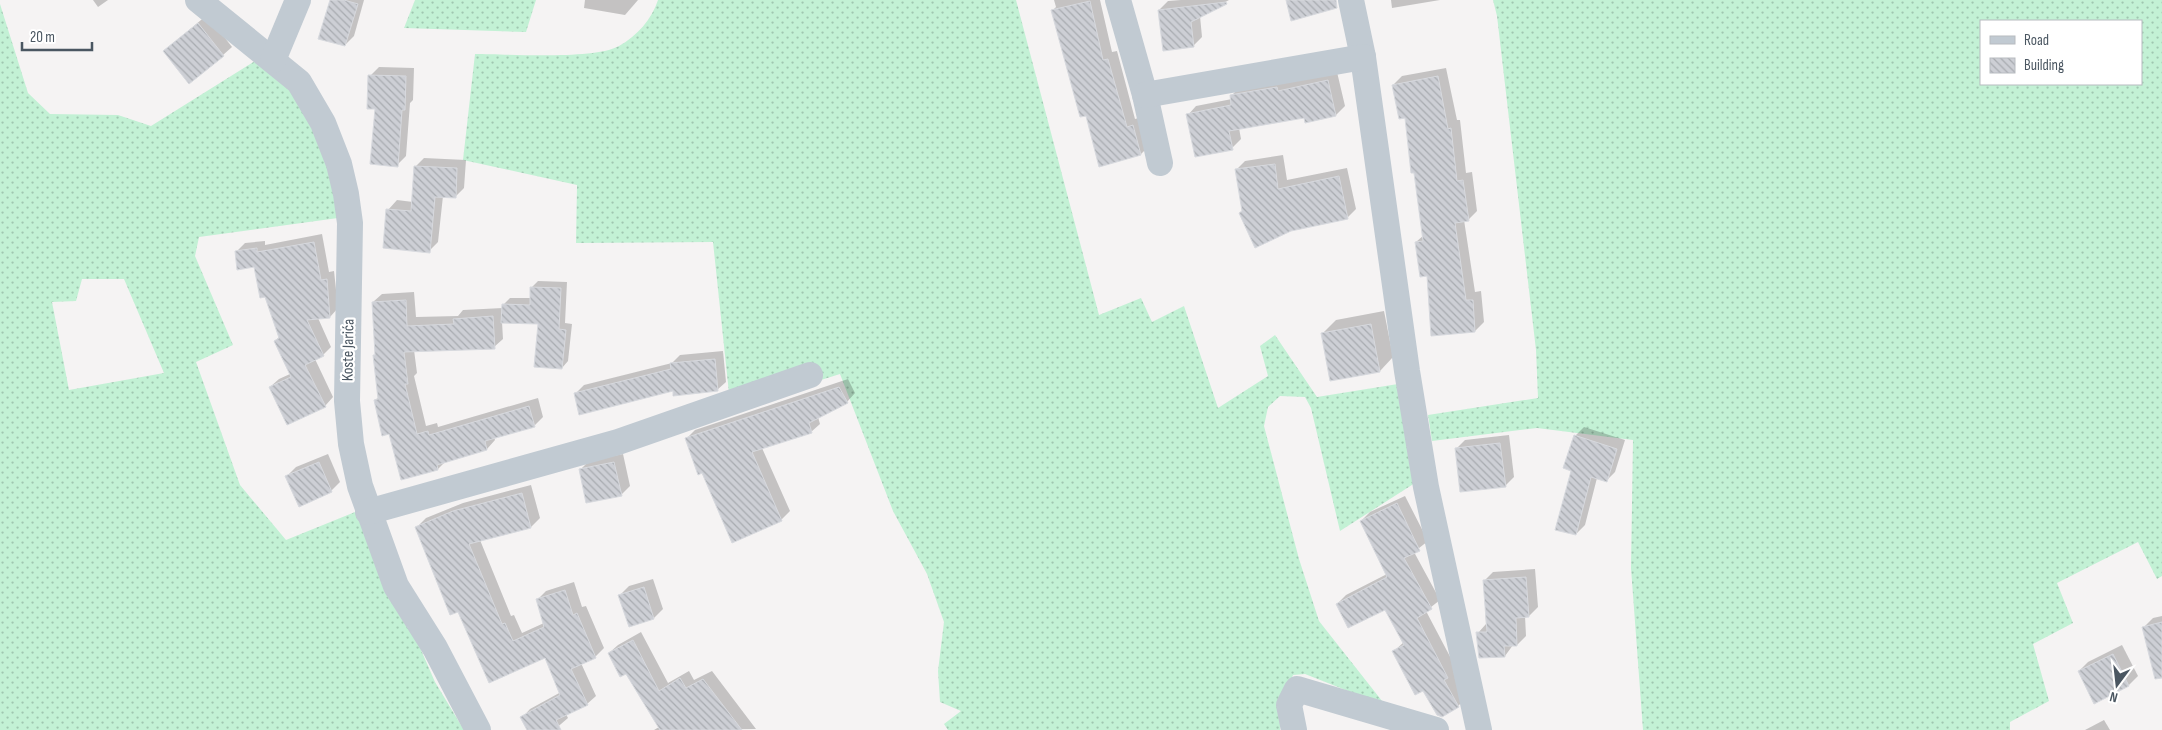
<svg xmlns="http://www.w3.org/2000/svg" width="2162" height="730" viewBox="0 0 2162 730" font-family="'Sofia Sans Condensed',sans-serif">
	<style>
		.grass { fill: url(#grass-dots); fill-rule: evenodd }
		.shadow { fill: #0003 }
		.building { fill: url(#building-back-hatch); stroke: #d7d9de }
		.lines { fill: none; stroke-linecap: round; stroke-linejoin: round }
		.minor { stroke: #c1cad2; stroke-width: 26 }
		.labels { text-anchor: middle; stroke-width: 4.5; stroke-linejoin: round; paint-order: stroke }
		.street-label { font-size: 16px; fill: #4a5661; stroke: #fff }
	</style>
	<defs>
		<pattern id="grass-dots" width="8" height="8" patternUnits="userSpaceOnUse" patternTransform="scale(1.25)"><rect width="8" height="8" fill="#c3f1d5"/><path d="M2 2h.1M6 6h.1" fill="none" stroke="#a0c6b0" stroke-width="1.8" stroke-linecap="round"/></pattern>
		<pattern id="building-back-hatch" width="6" height="6" patternUnits="userSpaceOnUse" patternTransform="scale(1.25)"><rect width="6" height="6" fill="#cdcfd5"/><path d="M-1 5l2 2M0 0l6 6M5-1l2 2" fill="none" stroke="#a8abb0"/></pattern>
	</defs>
	<rect width="100%" height="100%" fill="#f5f3f3"/>
	<g class="grass">
		<polygon points="415,0 536,0 526,32 404,28"/>
		<path d="M658,0H1016L1099,315L1141,298L1152,322L1184,306L1218,408L1268,376L1260,346L1275,335L1317,397L1398,384L1415,483L1340,531L1311,408L1305,397L1280,396L1268,407L1264,426L1299,559L1319,621L1386,706L1305,674L1293,675L1282,700L1280,730H948L944,724L961,711L940,702L938,671L944,622L927,574L893,511L840,374L821,380L729,393L713,242L576,243L577,185L463,160L475,54C508,54 594,60 619,46C637,36 652,19 658,0Z"/>
		<path d="M1493,0H2162V576L2157,579L2138,542L2057,583L2073,623L2033,644L2049,701L2010,722V730H1643L1631,568L1633,440L1537,428L1432,441L1428,415L1538,398L1536,350L1497,16ZM1981,21H2141V84H1981Z"/>
		<path d="M0,4L28,93L50,114L118,115L151,126L255,61L292,90L326,156L338,218L199,237L195,256L233,345L196,362L240,485L286,540L360,510L435,682L464,730H0ZM82,279H124L164,373L69,390L52,302L76,301Z"/>
	</g>
	<g class="shadow">
		<polygon points="93,0 108,0 98,7"/>
		<polygon points="331,0 364,0 354,36 345,45"/>
		<polygon points="585,0 638,0 625,15 584,8"/>
		<polygon points="1054,0 1100,0 1112,52 1117,51 1135,119 1142,117 1150,145 1141,154 1087,114 1052,11 1056,7"/>
		<polygon points="1181,0 1229,0 1200,16 1202,37 1193,46 1159,10 1168,1"/>
		<polygon points="1391,0 1440,0 1392,8"/>
		<polygon points="207,15 232,47 223,55 164,51"/>
		<polygon points="379,67 414,68 413,100 410,103 406,156 397,165 376,108 370,76"/>
		<polygon points="1446,68 1457,120 1460,120 1466,173 1472,172 1477,211 1468,220 1464,220 1475,292 1481,291 1484,322 1475,331 1428,274 1416,242 1424,235 1406,117 1393,85 1402,76"/>
		<polygon points="1337,72 1345,106 1336,115 1306,122 1305,116 1239,128 1241,139 1232,148 1188,115 1196,106 1232,99 1231,96 1240,87"/>
		<polygon points="1283,155 1287,180 1347,168 1356,209 1347,218 1290,230 1243,210 1236,170 1245,161"/>
		<polygon points="424,158 466,160 464,188 455,197 443,196 438,242 429,251 388,210 397,200 413,202 415,167"/>
		<polygon points="322,234 329,272 334,271 338,308 330,317 318,318 331,347 323,355 315,359 333,397 325,406 270,387 279,379 290,374 275,341 280,336 255,266 236,252 245,243 265,241 265,245"/>
		<polygon points="538,281 567,282 565,323 572,324 568,361 562,368 539,322 502,322 503,339 494,347 414,350 417,373 414,376 426,426 437,423 438,427 538,398 543,417 534,426 494,437 495,440 487,449 446,461 438,469 390,432 375,400 379,397 374,356 376,353 373,302 382,294 414,292 416,317 458,316 463,310 503,308 503,305 510,298 531,298 531,288"/>
		<polygon points="1384,311 1393,357 1380,371 1323,333 1336,320"/>
		<polygon points="723,351 726,382 717,390 674,389 575,394 584,385 672,363 680,355"/>
		<polygon points="848,379 855,393 847,402 818,417 820,424 811,432 762,448 790,511 781,520 687,438 695,430"/>
		<polygon points="1584,427 1625,440 1615,472 1606,481 1597,478 1585,525 1576,534 1572,470 1575,436"/>
		<polygon points="1509,435 1514,477 1505,486 1456,449 1465,440"/>
		<polygon points="328,454 340,482 331,491 287,476 296,467"/>
		<polygon points="623,454 630,486 621,495 580,470 589,461"/>
		<polygon points="531,485 540,518 531,527 480,540 511,616 514,615 522,633 544,623 537,600 546,591 574,582 582,607 586,606 604,648 595,657 581,663 596,696 587,704 566,714 568,718 554,730 528,730 522,718 530,709 561,692 546,657 490,682 458,610 417,527 426,518 463,503"/>
		<polygon points="1405,496 1428,541 1414,552 1440,600 1426,611 1456,668 1453,671 1467,697 1458,706 1424,689 1394,651 1404,642 1385,609 1337,604 1346,595 1387,574 1361,521 1370,512"/>
		<polygon points="1535,569 1538,607 1529,616 1525,616 1526,636 1517,645 1513,645 1505,656 1478,633 1486,624 1484,581 1493,572"/>
		<polygon points="653,579 663,609 654,618 620,595 629,586"/>
		<polygon points="2162,616 2162,662 2144,627 2153,618"/>
		<polygon points="641,632 668,683 689,671 694,680 712,671 756,729 654,730 659,727 626,673 609,653 618,645"/>
		<polygon points="2122,645 2138,676 2129,685 2095,702 2079,671 2088,662"/>
		<polygon points="2104,720 2110,730 2085,730"/>
	</g>
	<g class="building">
		<polygon points="330,0 344,0 358,4 345,46 318,39"/>
		<polygon points="1286,0 1336,0 1337,8 1291,21"/>
		<polygon points="1090,1 1103,60 1108,59 1127,127 1133,125 1141,155 1099,167 1086,116 1080,117 1051,10"/>
		<polygon points="1226,2 1227,4 1191,22 1194,47 1163,51 1158,10"/>
		<polygon points="198,23 224,56 189,84 163,51"/>
		<polygon points="368,75 406,76 405,110 402,110 398,167 370,164 375,109 367,109"/>
		<polygon points="1438,76 1448,129 1451,128 1457,181 1463,180 1469,221 1455,223 1466,300 1473,300 1475,332 1431,336 1427,276 1420,277 1415,242 1423,241 1414,173 1411,173 1405,118 1399,119 1392,85"/>
		<polygon points="1328,80 1336,116 1305,123 1304,118 1229,131 1233,150 1195,157 1186,114 1231,105 1230,95 1277,87 1278,91"/>
		<polygon points="1275,164 1278,189 1339,176 1348,219 1291,231 1255,248 1239,213 1242,211 1235,169"/>
		<polygon points="414,166 457,168 456,198 435,197 430,253 383,248 386,209 411,211"/>
		<polygon points="314,242 321,280 327,279 330,318 307,320 324,356 305,365 326,407 287,425 269,387 291,377 274,341 279,338 265,297 260,298 254,267 237,270 235,251 257,248 257,252"/>
		<polygon points="530,287 561,288 559,329 566,330 562,369 534,367 538,324 501,323 502,304 530,305"/>
		<polygon points="406,300 407,326 454,324 453,319 493,316 495,349 404,352 408,384 405,384 417,434 428,431 429,435 529,406 535,427 485,441 487,450 437,465 438,470 401,480 389,434 382,436 374,400 378,399 373,355 375,355 372,302"/>
		<polygon points="1371,324 1380,372 1330,381 1321,333"/>
		<polygon points="715,359 718,391 673,396 673,391 579,415 574,393 671,369 670,363"/>
		<polygon points="839,387 848,403 809,423 812,433 752,452 782,521 732,543 702,473 698,475 685,438"/>
		<polygon points="1574,435 1617,449 1607,482 1591,477 1576,535 1555,530 1571,471 1563,468"/>
		<polygon points="1500,443 1506,487 1460,492 1455,448"/>
		<polygon points="319,462 332,492 299,507 285,476"/>
		<polygon points="614,462 622,496 586,503 579,469"/>
		<polygon points="522,493 531,528 469,544 502,624 505,623 513,641 544,627 536,599 565,590 573,615 577,613 596,658 571,669 588,705 556,720 561,730 527,730 520,717 560,695 545,658 489,683 458,612 450,615 415,527 453,511"/>
		<polygon points="1397,503 1420,551 1404,558 1432,609 1417,618 1448,678 1444,680 1459,707 1442,717 1437,715 1423,691 1415,695 1392,651 1404,645 1385,610 1348,628 1336,604 1387,577 1360,521"/>
		<polygon points="1526,577 1529,617 1516,618 1517,646 1504,646 1505,657 1479,658 1476,632 1487,632 1483,580"/>
		<polygon points="644,587 654,619 629,627 618,595"/>
		<polygon points="2162,622 2162,678 2155,679 2142,627"/>
		<polygon points="633,640 659,691 680,678 686,688 703,679 742,730 660,730 626,674 620,677 608,653"/>
		<polygon points="2113,654 2129,686 2094,704 2078,671"/>
	</g>
	<g class="lines">
		<g class="minor">
			<polyline points="198,0 299,82 323,123 339,164 346,194 350,223 347,401 351,444 360,486 396,586 435,648 478,730"/>
			<polyline points="1118,0 1145,95 1160,163"/>
			<polyline points="1351,0 1363,57 1407,371 1426,487 1479,730"/>
			<polyline points="273,60 298,0"/>
			<polyline points="1145,95 1363,57"/>
			<polyline points="368,512 618,442 810,375"/>
			<polyline points="1294,730 1289,705 1297,689 1436,730"/>
		</g>
	</g>
	<g class="labels">
		<g class="street-label">
			<text transform="translate(347 350) rotate(-89)" y="6">Koste Jarića</text>
		</g>
	</g>
	<rect x="1980" y="20" width="162" height="65" fill="#ffffff" stroke="#b7bbc0"/>
	<rect x="1990" y="36" width="25" height="8" fill="#c1cad2" stroke="#b7bbc0"/>
	<text x="2024" y="45" font-size="15" fill="#4a5661">Road</text>
	<rect x="1990" y="58" width="25" height="15" fill="url(#building-back-hatch)" stroke="#b7bbc0"/>
	<text x="2024" y="70" font-size="15" fill="#4a5661">Building</text>
	<g transform="translate(2117 685) rotate(195)" stroke="#ffffff" stroke-width="4" paint-order="stroke">
	<path d="M0-4L9 19L0 12L-9 19Z" fill="#4a5661"/>
	<text y="-8" font-size="14" font-weight="bold" text-anchor="middle" fill="#4a5661">N</text>
	</g>
	<path d="M22 42v8h70v-8" fill="none" stroke="#4a5661" stroke-width="2.5"/>
	<text x="30" y="42" font-size="15" fill="#4a5661" stroke="#ffffff" stroke-width="4" paint-order="stroke">20 m</text>
</svg>
